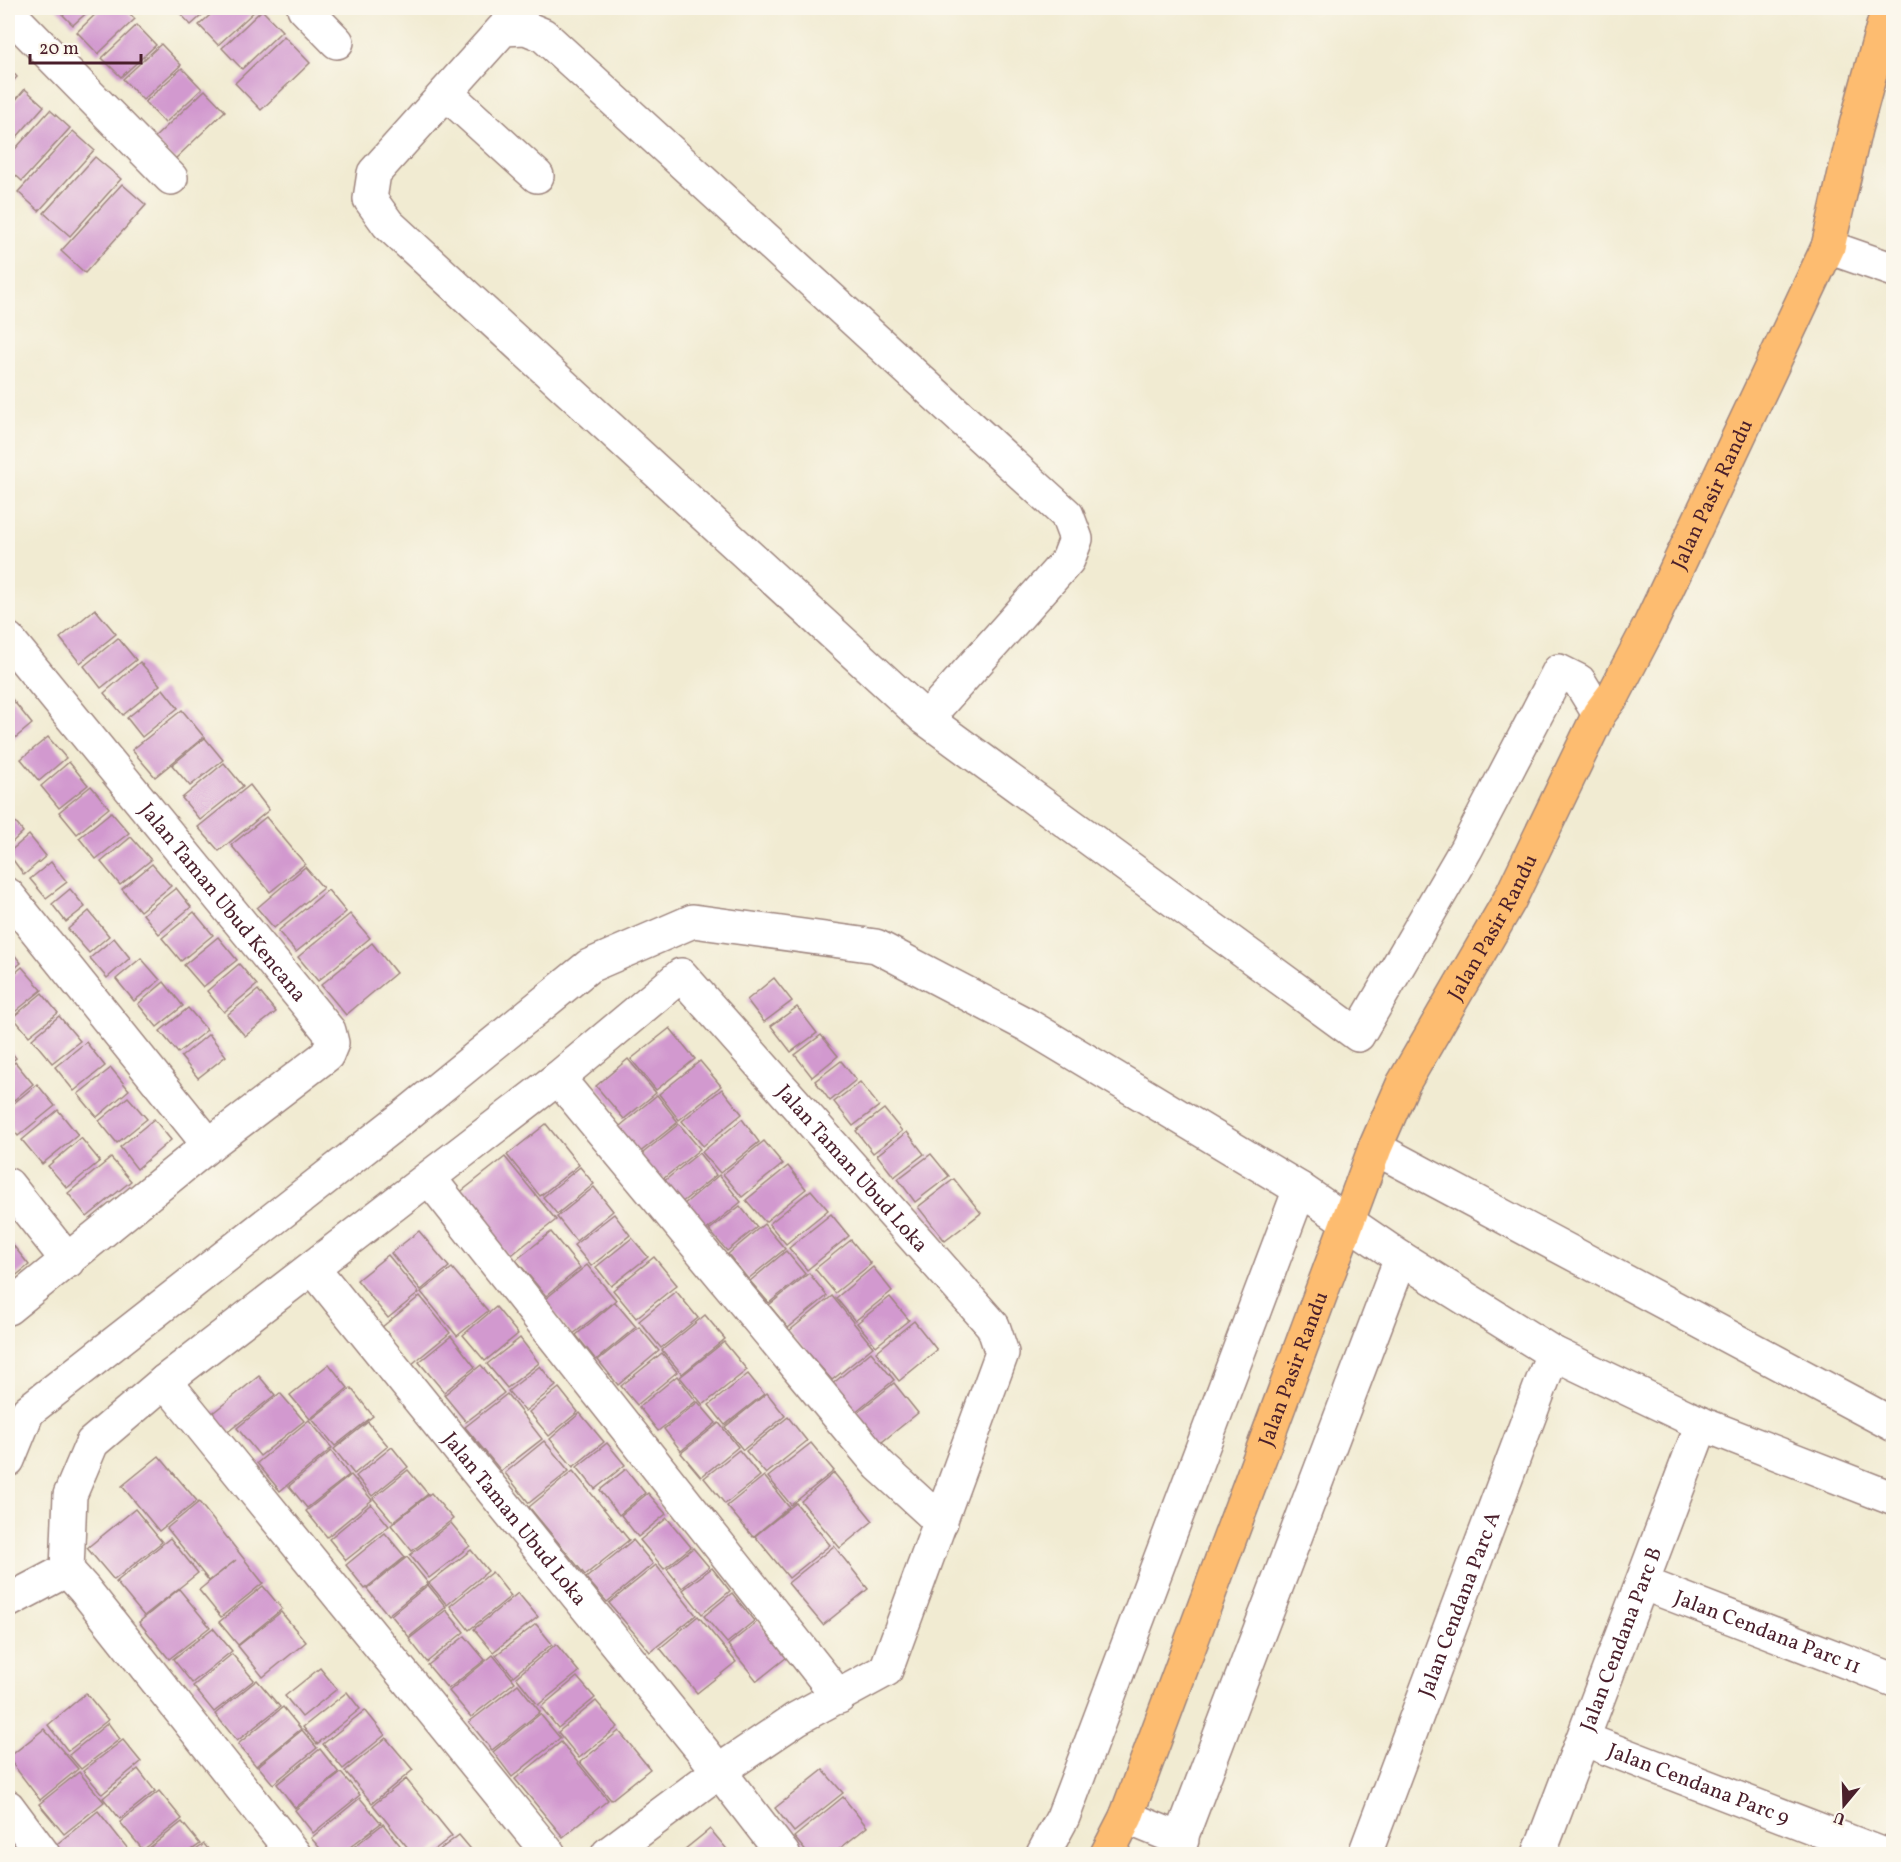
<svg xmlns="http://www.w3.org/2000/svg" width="1901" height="1862" viewBox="0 0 1901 1862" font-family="Vollkorn,serif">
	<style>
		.building { fill: #d299cf }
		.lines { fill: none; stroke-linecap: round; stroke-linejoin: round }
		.minor-casing { stroke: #9e857e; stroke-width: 36 }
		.major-casing { stroke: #9e857e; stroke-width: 36 }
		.minor { stroke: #fff; stroke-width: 33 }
		.major { stroke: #fdbc6f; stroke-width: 33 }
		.labels { text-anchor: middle; stroke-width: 6; stroke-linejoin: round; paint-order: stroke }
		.street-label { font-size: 21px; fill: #4a1f2b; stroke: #fbf7ec }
	</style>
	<rect width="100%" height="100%" fill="#fbf7ec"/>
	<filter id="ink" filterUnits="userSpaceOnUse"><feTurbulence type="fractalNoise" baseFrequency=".0167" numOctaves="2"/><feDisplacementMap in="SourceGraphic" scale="12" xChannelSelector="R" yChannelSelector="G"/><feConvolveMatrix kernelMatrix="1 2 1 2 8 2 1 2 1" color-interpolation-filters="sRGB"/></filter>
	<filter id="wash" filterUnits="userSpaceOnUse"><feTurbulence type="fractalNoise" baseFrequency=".008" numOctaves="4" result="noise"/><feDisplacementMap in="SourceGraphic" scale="24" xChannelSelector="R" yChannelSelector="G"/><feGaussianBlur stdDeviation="1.35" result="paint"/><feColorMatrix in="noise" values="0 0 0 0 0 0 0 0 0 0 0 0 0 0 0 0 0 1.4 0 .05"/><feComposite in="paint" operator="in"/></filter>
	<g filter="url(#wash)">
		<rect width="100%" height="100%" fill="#f1ebd2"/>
		<g id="blocks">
			<g class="building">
				<polygon points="56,8 92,8 73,25"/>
				<polygon points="102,8 124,8 135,19 98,54 77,32"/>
				<polygon points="175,8 210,8 191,25"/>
				<polygon points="218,8 258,8 218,45 199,25"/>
				<polygon points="262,10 282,31 242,69 222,48"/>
				<polygon points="137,25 156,45 121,77 102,58"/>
				<polygon points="284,36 310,63 261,110 235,83"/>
				<polygon points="161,44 181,65 143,100 123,79"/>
				<polygon points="8,67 17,77 8,86"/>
				<polygon points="182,68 202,89 165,123 145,102"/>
				<polygon points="25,89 44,106 8,147 8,109"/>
				<polygon points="205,90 225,111 174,160 153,139"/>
				<polygon points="50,110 70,128 22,181 8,168 8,157"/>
				<polygon points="73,131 94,150 39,211 18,192"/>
				<polygon points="95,157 121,179 70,236 44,213"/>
				<polygon points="122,184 146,205 85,273 61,251"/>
				<polygon points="95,609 116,634 80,663 60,638"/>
				<polygon points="118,638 136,660 101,688 84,666"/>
				<polygon points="140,662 160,685 123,715 104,693"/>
				<polygon points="163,689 178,708 142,737 127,718"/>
				<polygon points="8,694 32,724 8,744"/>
				<polygon points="182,710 204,737 155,777 132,750"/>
				<polygon points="48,737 66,758 39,781 21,759"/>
				<polygon points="205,738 223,760 190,786 172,765"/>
				<polygon points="69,762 88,785 59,808 41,786"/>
				<polygon points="224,763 243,786 200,820 182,798"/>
				<polygon points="250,785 269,810 219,851 198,827"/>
				<polygon points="91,786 109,808 77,834 59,812"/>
				<polygon points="111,812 129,833 96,859 79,838"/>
				<polygon points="8,813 23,832 8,846"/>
				<polygon points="266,817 305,864 270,892 231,845"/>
				<polygon points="29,835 46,856 24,875 8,853"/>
				<polygon points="131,837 151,860 120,885 101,862"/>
				<polygon points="51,862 67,882 46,898 30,879"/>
				<polygon points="152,864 171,886 140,911 122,889"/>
				<polygon points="305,867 323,888 274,928 257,908"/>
				<polygon points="176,888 191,907 159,934 143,914"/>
				<polygon points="70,889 85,907 66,922 52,904"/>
				<polygon points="328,890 346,912 296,952 278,931"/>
				<polygon points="89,911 109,936 89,953 68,929"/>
				<polygon points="194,912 213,935 181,961 162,938"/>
				<polygon points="350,914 370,938 318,981 298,957"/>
				<polygon points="218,937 237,960 203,987 184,965"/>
				<polygon points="114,938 130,958 107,978 90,958"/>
				<polygon points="372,943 396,973 346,1015 321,985"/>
				<polygon points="8,947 21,963 8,974"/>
				<polygon points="141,958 160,980 134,1001 116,979"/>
				<polygon points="239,964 257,985 224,1012 207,991"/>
				<polygon points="22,967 42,990 11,1015 8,1010 8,979"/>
				<polygon points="774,978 792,1001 764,1022 747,1000"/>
				<polygon points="164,982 183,1006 157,1027 138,1004"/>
				<polygon points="258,990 276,1012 245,1036 227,1015"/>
				<polygon points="42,993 58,1013 29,1036 13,1017"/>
				<polygon points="797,1007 817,1033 791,1052 771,1026"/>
				<polygon points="188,1008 207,1030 178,1053 160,1031"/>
				<polygon points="59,1016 80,1041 52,1063 32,1039"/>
				<polygon points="670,1028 695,1059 656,1090 631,1059"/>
				<polygon points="209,1034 226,1056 198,1078 181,1057"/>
				<polygon points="821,1035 838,1056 812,1077 795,1055"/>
				<polygon points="86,1042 105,1066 74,1091 55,1067"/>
				<polygon points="8,1048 16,1058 8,1064"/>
				<polygon points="628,1059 656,1093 624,1119 596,1086"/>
				<polygon points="700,1061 721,1086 679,1120 659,1094"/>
				<polygon points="841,1061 856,1080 830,1101 815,1081"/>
				<polygon points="15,1062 33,1084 8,1105 8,1069"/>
				<polygon points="111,1068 129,1090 97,1117 78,1094"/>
				<polygon points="860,1082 879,1106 853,1126 834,1102"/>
				<polygon points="37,1084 55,1106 18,1136 8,1123 8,1108"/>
				<polygon points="722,1089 742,1114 703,1146 682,1121"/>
				<polygon points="657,1095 678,1122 634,1157 614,1131"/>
				<polygon points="128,1097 147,1119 117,1143 99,1121"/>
				<polygon points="884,1109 902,1131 873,1153 856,1131"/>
				<polygon points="58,1110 78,1135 42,1164 22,1140"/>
				<polygon points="154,1119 171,1140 137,1169 120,1147"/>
				<polygon points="742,1119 759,1142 720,1173 702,1152"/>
				<polygon points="546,1124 579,1165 540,1196 507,1155"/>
				<polygon points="679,1124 700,1149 659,1182 638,1157"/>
				<polygon points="907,1132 924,1154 894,1177 877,1155"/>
				<polygon points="81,1138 100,1161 67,1188 48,1166"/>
				<polygon points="764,1141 783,1164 742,1197 723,1174"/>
				<polygon points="699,1153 716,1175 681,1203 663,1182"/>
				<polygon points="931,1154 949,1176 915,1202 898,1179"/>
				<polygon points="505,1157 556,1220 509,1257 458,1194"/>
				<polygon points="111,1158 131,1181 87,1217 68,1193"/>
				<polygon points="788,1166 806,1189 765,1222 746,1200"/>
				<polygon points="580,1167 594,1184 557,1214 543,1197"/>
				<polygon points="719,1175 741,1202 705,1231 683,1205"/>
				<polygon points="954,1179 981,1213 945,1241 918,1207"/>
				<polygon points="594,1187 613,1211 576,1241 557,1217"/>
				<polygon points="811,1190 828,1210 786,1244 769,1224"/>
				<polygon points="740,1206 757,1227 727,1251 709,1230"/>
				<polygon points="614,1214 630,1235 591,1266 574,1245"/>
				<polygon points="831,1214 849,1236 807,1270 789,1248"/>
				<polygon points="764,1224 785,1249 748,1279 728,1254"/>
				<polygon points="419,1231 449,1267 421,1290 391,1253"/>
				<polygon points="551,1232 580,1268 546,1296 516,1260"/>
				<polygon points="632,1238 648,1257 611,1286 596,1267"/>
				<polygon points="8,1239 29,1265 8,1282"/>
				<polygon points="851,1240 871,1264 835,1293 815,1269"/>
				<polygon points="786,1251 805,1274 769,1303 750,1281"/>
				<polygon points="388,1255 419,1293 388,1318 357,1280"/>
				<polygon points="654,1257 677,1285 636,1318 613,1290"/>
				<polygon points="587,1265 616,1300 572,1335 544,1300"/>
				<polygon points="873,1267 892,1291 855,1321 836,1298"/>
				<polygon points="452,1268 488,1311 457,1336 421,1292"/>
				<polygon points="809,1273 827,1296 788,1328 769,1305"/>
				<polygon points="676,1291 698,1318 661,1348 639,1321"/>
				<polygon points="420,1296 450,1333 412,1364 382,1327"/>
				<polygon points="832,1296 873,1347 832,1380 789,1331"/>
				<polygon points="890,1297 909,1320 876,1346 857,1323"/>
				<polygon points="615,1302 636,1327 596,1360 576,1335"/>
				<polygon points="496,1307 518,1334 485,1361 463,1335"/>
				<polygon points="705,1315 725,1339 682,1374 662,1350"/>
				<polygon points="914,1321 937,1350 899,1381 876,1352"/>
				<polygon points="639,1327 659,1351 618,1385 598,1360"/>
				<polygon points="451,1336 475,1367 444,1392 419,1362"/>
				<polygon points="520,1338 539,1363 507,1388 487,1364"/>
				<polygon points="724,1342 747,1370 703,1405 680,1377"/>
				<polygon points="871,1352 894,1380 854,1413 831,1385"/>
				<polygon points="662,1353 677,1372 637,1405 621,1386"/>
				<polygon points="329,1364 348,1388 310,1419 290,1395"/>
				<polygon points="481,1365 504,1393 466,1422 444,1395"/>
				<polygon points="540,1366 556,1386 525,1411 508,1391"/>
				<polygon points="748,1374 764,1394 725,1425 709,1405"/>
				<polygon points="259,1376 275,1395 225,1434 210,1415"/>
				<polygon points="677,1376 696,1401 658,1431 639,1407"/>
				<polygon points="894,1383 918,1413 872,1450 848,1420"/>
				<polygon points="351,1388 373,1416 335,1446 312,1419"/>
				<polygon points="559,1388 578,1412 549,1436 529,1412"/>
				<polygon points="280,1393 304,1421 260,1456 237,1428"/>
				<polygon points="767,1393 785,1416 743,1450 725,1427"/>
				<polygon points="507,1394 542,1439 501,1471 465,1427"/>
				<polygon points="698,1402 716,1423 681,1451 664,1429"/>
				<polygon points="580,1413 604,1442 573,1467 550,1439"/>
				<polygon points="788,1417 807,1441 766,1474 746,1451"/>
				<polygon points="309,1420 332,1448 280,1491 257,1463"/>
				<polygon points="368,1422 388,1446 354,1474 334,1449"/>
				<polygon points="719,1423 738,1447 701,1477 681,1453"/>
				<polygon points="544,1441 569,1471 529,1503 505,1473"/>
				<polygon points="607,1443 625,1465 595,1489 577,1467"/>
				<polygon points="811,1443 834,1471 791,1505 768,1477"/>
				<polygon points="392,1447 408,1467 372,1496 356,1476"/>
				<polygon points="739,1450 760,1476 725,1504 704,1478"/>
				<polygon points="331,1451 349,1475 307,1508 289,1486"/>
				<polygon points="159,1456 197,1501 159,1531 122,1486"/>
				<polygon points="626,1469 645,1493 619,1515 600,1490"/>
				<polygon points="408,1470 428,1494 393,1522 373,1498"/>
				<polygon points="573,1471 629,1540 585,1575 529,1507"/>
				<polygon points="834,1473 873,1521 840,1548 801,1501"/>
				<polygon points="351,1475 372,1500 327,1537 306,1511"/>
				<polygon points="764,1476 789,1507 753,1537 727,1506"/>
				<polygon points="431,1493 453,1519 412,1551 391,1525"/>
				<polygon points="648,1493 666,1514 638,1537 621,1515"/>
				<polygon points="199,1502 263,1583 221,1617 199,1590 236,1560 209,1581 167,1528"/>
				<polygon points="796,1503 830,1545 789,1578 755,1536"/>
				<polygon points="371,1504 389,1526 346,1560 329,1539"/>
				<polygon points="135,1509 162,1542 114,1580 87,1548"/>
				<polygon points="667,1518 691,1547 664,1569 640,1540"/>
				<polygon points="451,1523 470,1546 429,1578 410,1555"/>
				<polygon points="385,1533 405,1557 365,1589 346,1565"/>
				<polygon points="170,1538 198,1573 144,1616 116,1582"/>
				<polygon points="633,1540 653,1564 607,1602 586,1578"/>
				<polygon points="834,1546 868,1589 823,1625 788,1583"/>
				<polygon points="693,1548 709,1567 682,1588 667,1569"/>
				<polygon points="471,1550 488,1571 447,1605 429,1583"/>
				<polygon points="407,1557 428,1583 388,1615 367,1589"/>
				<polygon points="656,1565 696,1615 650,1652 609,1603"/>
				<polygon points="712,1568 730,1591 702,1614 683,1590"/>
				<polygon points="492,1572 511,1596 469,1630 450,1606"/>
				<polygon points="428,1585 446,1607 409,1637 391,1615"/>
				<polygon points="263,1586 282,1609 238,1645 219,1622"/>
				<polygon points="179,1589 210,1627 169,1659 139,1622"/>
				<polygon points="518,1593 538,1617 493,1652 474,1629"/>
				<polygon points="732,1593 754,1621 727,1643 704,1616"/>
				<polygon points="446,1610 464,1632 427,1662 409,1639"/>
				<polygon points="281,1612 306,1642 263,1677 238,1646"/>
				<polygon points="698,1616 736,1662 697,1693 660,1648"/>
				<polygon points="758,1621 787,1657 757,1681 728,1645"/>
				<polygon points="536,1624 552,1644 513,1676 496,1655"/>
				<polygon points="213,1628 232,1651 192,1683 173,1659"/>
				<polygon points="465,1636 485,1660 448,1689 428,1665"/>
				<polygon points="556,1644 579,1672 538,1705 516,1677"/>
				<polygon points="232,1654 254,1680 214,1712 193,1686"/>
				<polygon points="493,1655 515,1682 471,1717 449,1691"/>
				<polygon points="320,1668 337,1689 302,1717 285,1696"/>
				<polygon points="577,1677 595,1698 558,1728 541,1707"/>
				<polygon points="257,1680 280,1707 237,1741 215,1714"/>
				<polygon points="518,1684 540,1712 492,1750 469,1722"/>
				<polygon points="347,1692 360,1709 317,1744 303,1727"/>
				<polygon points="86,1693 108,1720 68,1751 48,1725"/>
				<polygon points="596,1701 618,1727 579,1758 558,1732"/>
				<polygon points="283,1707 301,1729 256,1766 238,1744"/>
				<polygon points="365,1710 385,1735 343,1769 323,1744"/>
				<polygon points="540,1714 560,1738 512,1777 493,1752"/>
				<polygon points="108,1723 120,1739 81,1769 69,1755"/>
				<polygon points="44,1729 78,1769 40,1800 8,1758"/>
				<polygon points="302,1730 317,1748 273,1784 258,1766"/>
				<polygon points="619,1731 650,1769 611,1800 580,1762"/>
				<polygon points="386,1738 413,1770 372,1803 345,1771"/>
				<polygon points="123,1740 141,1762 102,1794 83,1771"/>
				<polygon points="561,1742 608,1800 563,1837 515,1779"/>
				<polygon points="320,1749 339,1773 295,1808 277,1784"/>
				<polygon points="138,1769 155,1791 120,1819 103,1798"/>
				<polygon points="823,1770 843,1793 794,1832 775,1808"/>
				<polygon points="79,1772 104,1802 64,1834 39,1804"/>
				<polygon points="341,1773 360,1795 313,1833 295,1810"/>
				<polygon points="406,1779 452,1836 429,1854 413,1854 373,1805"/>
				<polygon points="159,1791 182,1819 143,1850 120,1822"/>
				<polygon points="843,1797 867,1827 833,1854 808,1854 794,1837"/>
				<polygon points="360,1798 381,1823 341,1854 325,1854 311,1838"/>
				<polygon points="98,1811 132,1854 50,1854 47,1852"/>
				<polygon points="182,1822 200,1844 186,1854 150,1854 147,1850"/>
				<polygon points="383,1824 403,1849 397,1854 345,1854"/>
				<polygon points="710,1829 731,1854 679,1854"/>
				<polygon points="459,1835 475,1854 434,1854"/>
				<polygon points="204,1844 212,1854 191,1854"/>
			</g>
		</g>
	</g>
	<g filter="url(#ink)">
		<use href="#blocks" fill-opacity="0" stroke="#9e857e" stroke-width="1.5"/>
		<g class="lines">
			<g class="minor-casing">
				<g id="minor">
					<polyline points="304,8 337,42"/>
					<polyline points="8,12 171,178"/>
					<polyline points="446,93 537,176"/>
					<polyline points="1828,247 1894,270"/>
					<path id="s1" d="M8,639L329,1031L332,1043L327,1055L209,1145L8,1308"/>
					<polyline points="926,719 1068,560 1076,539 1067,515 543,35 526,28 503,29 374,173 370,199 388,224 926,719 1358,1035 1466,849 1559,671 1579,681 1599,714"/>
					<polyline points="8,895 209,1145"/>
					<polyline points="558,1078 879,1465 941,1522"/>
					<polyline points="1375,1148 1894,1425"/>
					<polyline points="429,1178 839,1697"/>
					<polyline points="8,1185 68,1261"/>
					<path id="s2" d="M313,1268L719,1771L783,1854"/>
					<polyline points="165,1381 549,1854"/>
					<polyline points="8,1460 28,1411 406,1115 589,966 693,921 876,946 1027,1025 1300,1189 1401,1258 1553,1353 1702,1424 1894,1499"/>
					<polyline points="67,1570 84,1589 294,1854"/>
					<path id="s3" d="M1642,1583L1894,1680"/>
					<path id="s4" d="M8,1601L67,1570L70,1495L92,1443L165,1381L558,1078L681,975L993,1326L1002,1353L886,1670L796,1719L719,1771L608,1854"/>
					<path id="s5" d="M1583,1739L1882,1854"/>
					<polyline points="8,1807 43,1854"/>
					<polyline points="1126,1817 1182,1840"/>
					<polyline points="1043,1854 1063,1817 1300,1189"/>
					<polyline points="1175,1854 1401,1258"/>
					<path id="s6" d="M1365,1854L1553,1353"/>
					<path id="s7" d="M1539,1854L1702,1424"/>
				</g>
			</g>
			<g class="major-casing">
				<g id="major">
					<path id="s8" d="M1107,1854L1126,1817L1375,1148L1403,1084L1509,901L1599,714L1614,694L1649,627L1828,247L1855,129L1888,8"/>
				</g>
			</g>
			<use href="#minor" class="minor"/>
			<use href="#major" class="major"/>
		</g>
	</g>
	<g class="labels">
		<g class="street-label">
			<text dy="7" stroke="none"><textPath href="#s8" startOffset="1492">Jalan Pasir Randu</textPath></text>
			<text dy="7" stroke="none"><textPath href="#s1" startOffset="340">Jalan Taman Ubud Kencana</textPath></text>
			<text dy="7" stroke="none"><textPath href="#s8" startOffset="1006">Jalan Pasir Randu</textPath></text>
			<text dy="7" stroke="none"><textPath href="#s4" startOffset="1209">Jalan Taman Ubud Loka</textPath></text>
			<text dy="7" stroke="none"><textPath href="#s8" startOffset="520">Jalan Pasir Randu</textPath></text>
			<text dy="7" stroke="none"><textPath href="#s2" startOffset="322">Jalan Taman Ubud Loka</textPath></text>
			<text dy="7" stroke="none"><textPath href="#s6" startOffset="267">Jalan Cendana Parc A</textPath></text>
			<text dy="7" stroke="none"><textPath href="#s3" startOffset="135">Jalan Cendana Parc 11</textPath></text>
			<text dy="7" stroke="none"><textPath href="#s7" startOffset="230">Jalan Cendana Parc B</textPath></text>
			<text dy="7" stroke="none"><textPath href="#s5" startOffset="124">Jalan Cendana Parc 9</textPath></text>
		</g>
	</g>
	<rect width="1901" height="1862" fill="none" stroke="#fbf7ec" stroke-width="30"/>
	<g transform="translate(1844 1805) rotate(199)" stroke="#fbf7ec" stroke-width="4.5" paint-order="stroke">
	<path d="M0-4.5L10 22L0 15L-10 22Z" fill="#4a1f2b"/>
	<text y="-9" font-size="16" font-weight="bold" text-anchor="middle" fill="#4a1f2b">U</text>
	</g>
	<path d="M30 54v9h111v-9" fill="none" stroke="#4a1f2b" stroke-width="3"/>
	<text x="39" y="54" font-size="18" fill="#4a1f2b" stroke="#fbf7ec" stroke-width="4.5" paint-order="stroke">20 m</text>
</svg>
